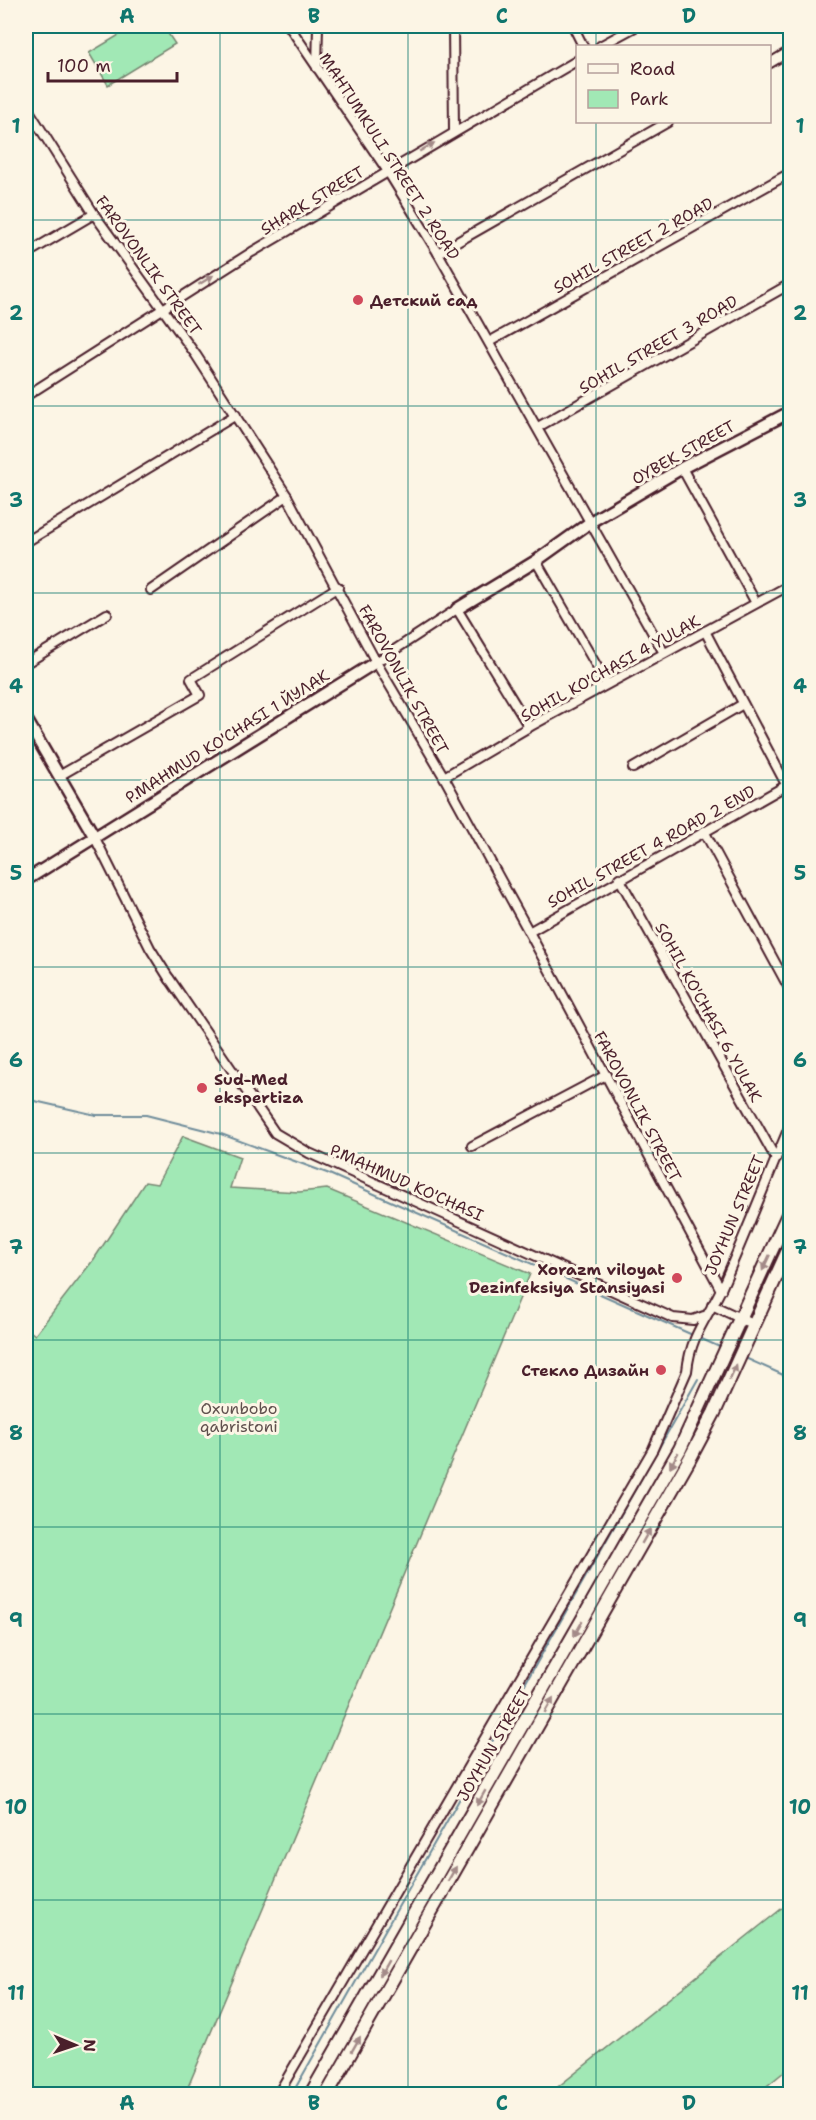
<svg xmlns="http://www.w3.org/2000/svg" width="816" height="2120" viewBox="0 0 816 2120" font-family="'Shantell Sans',sans-serif">
	<style>
		.green { fill: #a1e8b5; stroke: #768470; stroke-width: 1.5 }
		.lines { fill: none; stroke-linecap: round; stroke-linejoin: round }
		.stream { stroke: #6f8d9b; stroke-width: 2 }
		.street-casing { stroke: #4a1f2b; stroke-width: 12 }
		.secondary-casing { stroke: #4a1f2b; stroke-width: 15 }
		.primary-casing { stroke: #4a1f2b; stroke-width: 16 }
		.street { stroke: #fcf5e5; stroke-width: 8 }
		.secondary { stroke: #fcf5e5; stroke-width: 10 }
		.primary { stroke: #fcf5e5; stroke-width: 12 }
		.oneway { fill: #a38a88 }
		.grid { fill: none; stroke: #0f766e; stroke-width: 1.5; stroke-opacity: 0.55 }
		.poi-dot { fill: #d1495b; stroke: #fcf5e5; stroke-width: 2 }
		.labels { text-anchor: middle; stroke-width: 6; stroke-linejoin: round; paint-order: stroke }
		.street-label { font-size: 16px; fill: #4a1f2b; stroke: #fcf5e5 }
		.poi-label { font-size: 16px; font-weight: bold; fill: #4a1f2b; stroke: #fcf5e5; text-anchor: start }
		.park-label { font-size: 16px; fill: #60514e; stroke: #fcf5e5 }
		.neatline { fill: none; stroke: #0f766e; stroke-width: 2 }
		.grid-label { font-size: 20px; text-anchor: middle; font-weight: bold; fill: #0f766e }
	</style>
	<rect width="100%" height="100%" fill="#fcf5e5"/>
	<filter id="ink" filterUnits="userSpaceOnUse"><feTurbulence type="fractalNoise" baseFrequency=".0167" numOctaves="2"/><feDisplacementMap in="SourceGraphic" scale="12" xChannelSelector="R" yChannelSelector="G"/><feConvolveMatrix kernelMatrix="1 2 1 2 8 2 1 2 1" color-interpolation-filters="sRGB"/></filter>
	<g filter="url(#ink)">
		<g class="green">
			<polygon points="134,26 163,26 175,44 108,85 89,53"/>
			<polygon points="183,1136 240,1157 230,1188 299,1192 327,1189 530,1274 185,2094 26,2094 26,1328 35,1335 94,1259 145,1182 157,1184"/>
			<polygon points="790,1902 790,2067 757,2094 549,2094"/>
		</g>
		<g class="lines">
			<g class="stream">
				<polyline points="26,1099 96,1115 146,1115 221,1134 327,1173 722,1348"/>
				<polyline points="743,1357 790,1378"/>
				<polyline points="292,2094 698,1379"/>
			</g>
			<g class="street-casing">
				<g id="street">
					<polyline points="289,26 387,170 438,253 664,653"/>
					<polyline points="453,26 454,131"/>
					<polyline points="573,26 583,46"/>
					<polyline points="600,46 637,26"/>
					<polyline points="770,63 790,51"/>
					<polyline points="317,68 318,26"/>
					<polyline points="26,106 94,214 196,355 287,496 376,662 444,777 529,932 721,1290"/>
					<polyline points="26,131 37,124"/>
					<polyline points="438,253 668,122"/>
					<polyline points="26,254 94,214"/>
					<polyline points="489,342 790,173"/>
					<polyline points="26,396 252,252 578,60"/>
					<polyline points="538,427 790,284"/>
					<polyline points="682,468 756,603"/>
					<polyline points="26,542 236,415"/>
					<polyline points="536,561 607,684"/>
					<polyline points="151,590 287,496"/>
					<polyline points="705,631 790,792"/>
					<polyline points="376,662 457,609 529,727"/>
					<polyline points="26,663 107,614"/>
					<polyline points="633,768 743,704"/>
					<polyline points="59,776 200,695 191,679 338,587"/>
					<polyline points="444,777 529,727 790,585"/>
					<polyline points="704,831 790,990"/>
					<polyline points="94,836 150,948 170,980"/>
					<polyline points="619,878 776,1159"/>
					<polyline points="529,932 787,785"/>
					<polyline points="169,978 275,1133 309,1153 673,1318 693,1320 704,1316"/>
					<polyline points="472,1146 606,1075"/>
					<polyline points="712,1305 755,1325"/>
					<path d="M278,2094L653,1449L687,1371C691,1333 708,1318 722,1287C746,1233 767,1179 790,1125"/>
				</g>
			</g>
			<g class="secondary-casing">
				<g id="secondary">
					<polyline points="457,609 536,561 592,521 682,468 790,412"/>
					<polyline points="26,719 94,836"/>
					<polyline points="26,880 376,662"/>
				</g>
			</g>
			<g class="primary-casing">
				<g id="primary">
					<polyline points="311,2094 680,1449 790,1210"/>
					<polyline points="327,2094 689,1460 714,1413 790,1246"/>
				</g>
			</g>
			<use href="#street" class="street"/>
			<use href="#secondary" class="secondary"/>
			<use href="#primary" class="primary"/>
		</g>
		<defs><path id="oneway-solid" d="M-6-.8H1V-3.2L6.5 0L1 3.2V.8H-6Z" transform="scale(1.5)"/></defs>
		<g class="oneway">
			<use href="#oneway-solid" transform="translate(427 147) rotate(-30)"/>
			<use href="#oneway-solid" transform="translate(206 280) rotate(-32)"/>
			<use href="#oneway-solid" transform="translate(766 1263) rotate(115)"/>
			<use href="#oneway-solid" transform="translate(733 1372) rotate(-65)"/>
			<use href="#oneway-solid" transform="translate(674 1460) rotate(120)"/>
			<use href="#oneway-solid" transform="translate(646 1536) rotate(-60)"/>
			<use href="#oneway-solid" transform="translate(578 1629) rotate(120)"/>
			<use href="#oneway-solid" transform="translate(549 1705) rotate(-60)"/>
			<use href="#oneway-solid" transform="translate(481 1798) rotate(120)"/>
			<use href="#oneway-solid" transform="translate(452 1874) rotate(-60)"/>
			<use href="#oneway-solid" transform="translate(384 1968) rotate(120)"/>
			<use href="#oneway-solid" transform="translate(356 2044) rotate(-60)"/>
		</g>
	</g>
	<path class="grid" d="M220,26V2094M408,26V2094M596,26V46M596,122V2094M26,220H790M26,406H790M26,593H790M26,780H790M26,967H790M26,1153H790M26,1340H790M26,1527H790M26,1714H790M26,1900H790"/>
	<g class="poi-dot">
		<circle cx="358" cy="300" r="6"/>
		<circle cx="202" cy="1088" r="6"/>
		<circle cx="677" cy="1278" r="6"/>
		<circle cx="661" cy="1370" r="6"/>
	</g>
	<g class="labels">
		<g class="street-label">
			<text transform="translate(390 156) rotate(57)" y="6">MAHTUMKULI STREET 2 ROAD</text>
			<text transform="translate(312 200) rotate(-31)" y="6">SHARK STREET</text>
			<text transform="translate(633 245) rotate(-29)" y="6">SOHIL STREET 2 ROAD</text>
			<text transform="translate(149 265) rotate(54)" y="6">FAROVONLIK STREET</text>
			<text transform="translate(658 344) rotate(-30)" y="6">SOHIL STREET 3 ROAD</text>
			<text transform="translate(683 452) rotate(-29)" y="6">OYBEK STREET</text>
			<text transform="translate(610 668) rotate(-29)" y="6">SOHIL KO'CHASI 4 YULAK</text>
			<text transform="translate(404 679) rotate(61)" y="6">FAROVONLIK STREET</text>
			<text transform="translate(227 736) rotate(-32)" y="6">P.MAHMUD KO'CHASI 1 ЙУЛАК</text>
			<text transform="translate(651 846) rotate(-29)" y="6">SOHIL STREET 4 ROAD 2 END</text>
			<text transform="translate(709 1012) rotate(61)" y="6">SOHIL KO'CHASI 6 YULAK</text>
			<text transform="translate(638 1106) rotate(62)" y="6">FAROVONLIK STREET</text>
			<text transform="translate(407 1182) rotate(24)" y="6">P.MAHMUD KO'CHASI</text>
			<text transform="translate(734 1215) rotate(-67)" y="6">JOYHUN STREET</text>
			<text transform="translate(493 1744) rotate(-60)" y="6">JOYHUN STREET</text>
		</g>
		<g class="poi-label">
			<text x="370" y="306">Детский сад</text>
			<text x="214" y="1085">Sud-Med<tspan x="214" dy="18">ekspertiza</tspan></text>
			<text x="665" y="1275" text-anchor="end">Xorazm viloyat<tspan x="665" dy="18">Dezinfeksiya Stansiyasi</tspan></text>
			<text x="649" y="1376" text-anchor="end">Стекло Дизайн</text>
		</g>
		<g class="park-label">
			<text x="239" y="1414">Oxunbobo<tspan x="239" dy="18">qabristoni</tspan></text>
		</g>
	</g>
	<rect width="816" height="2120" fill="none" stroke="#fcf5e5" stroke-width="66"/>
	<rect x="576" y="45" width="195" height="78" fill="#fcf5e5" stroke="#b59f9b" stroke-width="1.5"/>
	<rect x="588" y="64" width="30" height="9" fill="#fcf5e5" stroke="#b59f9b" stroke-width="1.5"/>
	<text x="630" y="75" font-size="18" fill="#4a1f2b">Road</text>
	<rect x="588" y="90" width="30" height="18" fill="#a1e8b5" stroke="#b59f9b" stroke-width="1.5"/>
	<text x="630" y="105" font-size="18" fill="#4a1f2b">Park</text>
	<g transform="translate(75 2045) rotate(92)" stroke="#fcf5e5" stroke-width="4.5" paint-order="stroke">
	<path d="M0-4.5L10 22L0 15L-10 22Z" fill="#4a1f2b"/>
	<text y="-9" font-size="16" font-weight="bold" text-anchor="middle" fill="#4a1f2b">N</text>
	</g>
	<path d="M48 72v9h129v-9" fill="none" stroke="#4a1f2b" stroke-width="3"/>
	<text x="57" y="72" font-size="18" fill="#4a1f2b" stroke="#fcf5e5" stroke-width="4.5" paint-order="stroke">100 m</text>
	<rect x="33" y="33" width="750" height="2054" class="neatline"/>
	<g class="grid-label">
		<text x="127" y="23">A</text>
		<text x="314" y="23">B</text>
		<text x="502" y="23">C</text>
		<text x="689" y="23">D</text>
		<text x="16" y="133">1</text>
		<text x="800" y="133">1</text>
		<text x="16" y="320">2</text>
		<text x="800" y="320">2</text>
		<text x="16" y="507">3</text>
		<text x="800" y="507">3</text>
		<text x="16" y="693">4</text>
		<text x="800" y="693">4</text>
		<text x="16" y="880">5</text>
		<text x="800" y="880">5</text>
		<text x="16" y="1067">6</text>
		<text x="800" y="1067">6</text>
		<text x="16" y="1254">7</text>
		<text x="800" y="1254">7</text>
		<text x="16" y="1440">8</text>
		<text x="800" y="1440">8</text>
		<text x="16" y="1627">9</text>
		<text x="800" y="1627">9</text>
		<text x="16" y="1814">10</text>
		<text x="800" y="1814">10</text>
		<text x="16" y="2000">11</text>
		<text x="800" y="2000">11</text>
		<text x="127" y="2110">A</text>
		<text x="314" y="2110">B</text>
		<text x="502" y="2110">C</text>
		<text x="689" y="2110">D</text>
	</g>
</svg>
